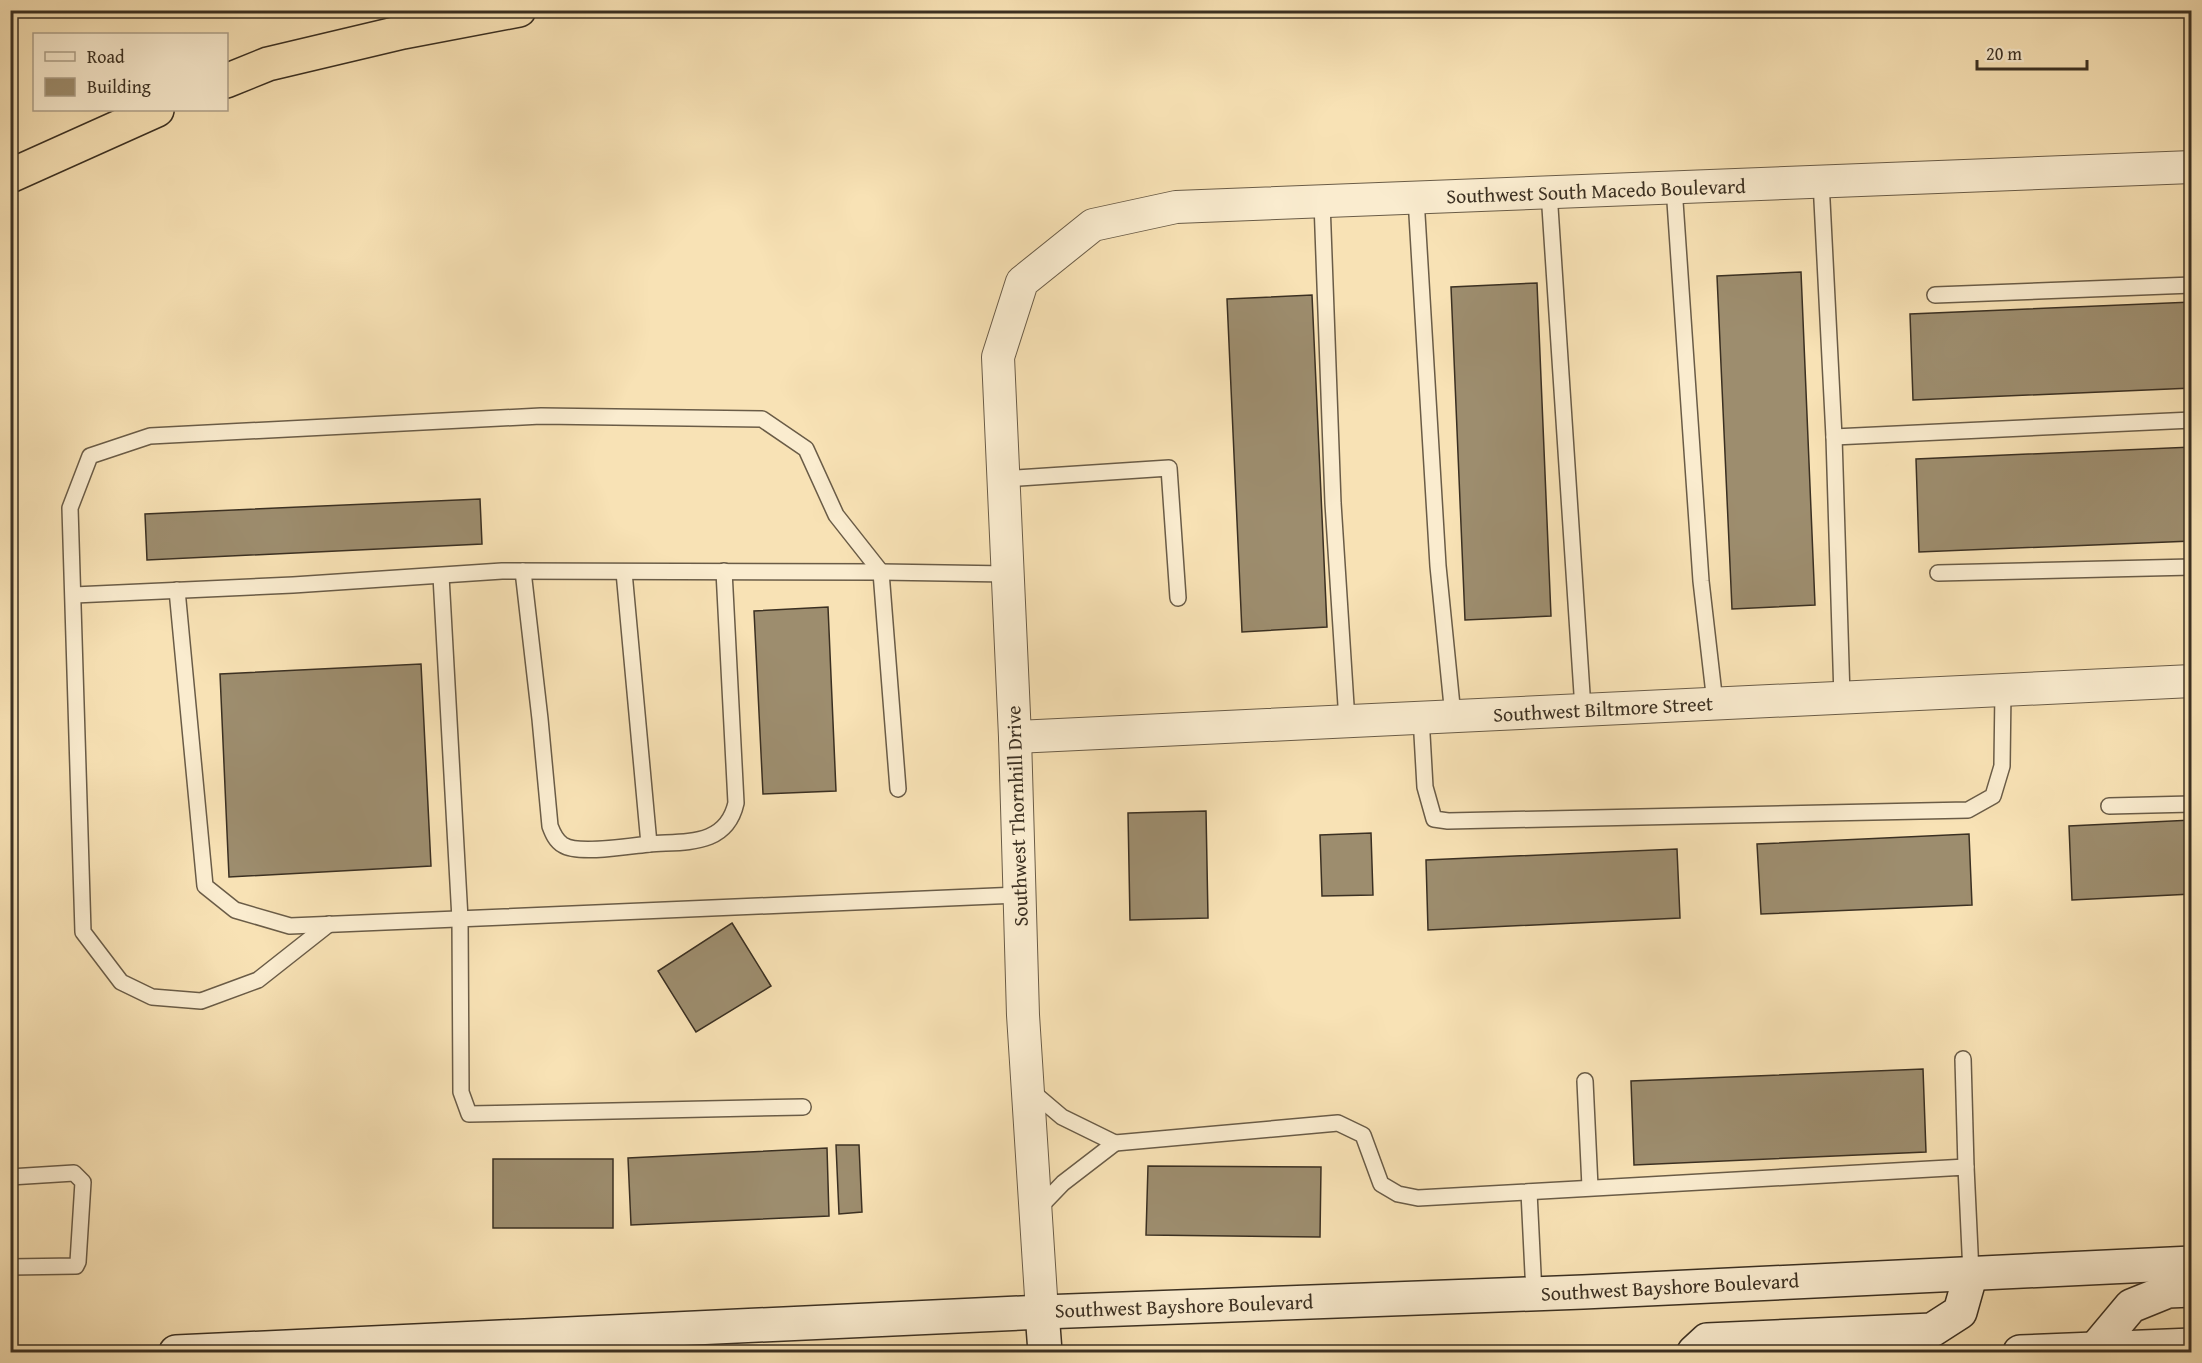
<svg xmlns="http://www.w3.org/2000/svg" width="2202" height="1363" viewBox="0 0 2202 1363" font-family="'Gentium Book Plus',serif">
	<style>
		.building { fill: #9d8d6e; stroke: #3b3022; stroke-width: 1.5 }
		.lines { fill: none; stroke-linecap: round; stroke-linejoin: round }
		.lane-casing { stroke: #6a5c47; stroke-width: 18 }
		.street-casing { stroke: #6a5c47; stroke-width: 34 }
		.secondary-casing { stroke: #3b3022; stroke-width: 36 }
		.highway-casing { stroke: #3b3022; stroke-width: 36 }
		.lane { stroke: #faeccf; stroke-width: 15 }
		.street { stroke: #faeccf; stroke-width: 32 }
		.secondary { stroke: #faeccf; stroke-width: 33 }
		.highway { stroke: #f8e2b5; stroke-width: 33 }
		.labels { text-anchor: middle; stroke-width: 6; stroke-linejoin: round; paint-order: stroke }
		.street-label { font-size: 20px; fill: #3b3022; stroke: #faeccf }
	</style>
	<rect width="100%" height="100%" fill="#f8e2b5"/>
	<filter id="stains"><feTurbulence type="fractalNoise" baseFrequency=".00333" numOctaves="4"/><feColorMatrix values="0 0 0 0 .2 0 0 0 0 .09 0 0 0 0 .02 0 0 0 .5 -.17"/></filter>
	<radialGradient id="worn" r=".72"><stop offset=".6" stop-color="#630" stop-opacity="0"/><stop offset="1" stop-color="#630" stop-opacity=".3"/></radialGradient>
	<g class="building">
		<polygon points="1801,272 1815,605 1732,609 1717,276"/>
		<polygon points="1537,283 1551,616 1465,620 1451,287"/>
		<polygon points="1312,295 1327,627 1242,632 1227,299"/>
		<polygon points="2192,302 2192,388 1913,400 1910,314"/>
		<polygon points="2192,447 2192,541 1919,552 1916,459"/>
		<polygon points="480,499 482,544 147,560 145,514"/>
		<polygon points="828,607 836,791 763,794 754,611"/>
		<polygon points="421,664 431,866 229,877 220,674"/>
		<polygon points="1206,811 1208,918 1130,920 1128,813"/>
		<polygon points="2192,820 2192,894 2072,900 2069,826"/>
		<polygon points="1371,833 1373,895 1322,896 1320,835"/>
		<polygon points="1969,834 1972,905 1761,914 1757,844"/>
		<polygon points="1677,849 1680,918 1428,930 1426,860"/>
		<polygon points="732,923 771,986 696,1032 658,971"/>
		<polygon points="1923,1069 1926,1152 1634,1165 1631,1081"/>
		<polygon points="836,1145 859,1145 862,1212 839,1214"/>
		<polygon points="827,1148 829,1216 631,1225 628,1158"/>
		<rect x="493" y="1159" width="120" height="69"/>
		<polygon points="1148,1166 1321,1167 1320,1237 1146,1235"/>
	</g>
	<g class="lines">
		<g class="lane-casing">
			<g id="lane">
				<polyline points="1821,181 1834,437 1842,697"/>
				<polyline points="1674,187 1701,581 1715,703"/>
				<polyline points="1549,192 1583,709"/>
				<polyline points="1416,198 1438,566 1453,716"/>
				<polyline points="1322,202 1333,503 1347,721"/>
				<polyline points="1935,295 2192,285"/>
				<polyline points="1834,437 2192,420"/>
				<polyline points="1003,479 1169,468 1178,598"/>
				<path d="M523,571L540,719L550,826C553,834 556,841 563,845C578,855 630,846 649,844L624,572"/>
				<polyline points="1938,573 2192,567"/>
				<polyline points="441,576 460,919 461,1092 469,1114 803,1107"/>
				<polyline points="177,590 205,886 235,910 290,926 1019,895"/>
				<polyline points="74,595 293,585 502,571 881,572 1008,574"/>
				<polyline points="1421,717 1425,787 1434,819 1448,821 1968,810 1993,796 2002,766 2003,690"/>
				<polyline points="2109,806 2192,804"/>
				<path d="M649,844C685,841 726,847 736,803L724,571"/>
				<polyline points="329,924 258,980 201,1001 152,997 121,982 83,932 70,508 90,456 150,436 541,416 762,419 806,449 836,515 881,572 898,789"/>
				<polyline points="1963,1059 1966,1167"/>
				<polyline points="1585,1081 1590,1187"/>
				<polyline points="1029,1089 1062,1117 1115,1143 1063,1183 1036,1211"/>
				<polyline points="1115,1143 1338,1123 1363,1135 1381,1184 1398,1194 1418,1198 1966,1167 1971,1273"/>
				<polyline points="10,1177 74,1173 83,1182 78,1262 76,1266 10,1267"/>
				<polyline points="1529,1192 1534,1294"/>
			</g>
		</g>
		<g class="street-casing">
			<g id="street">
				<polyline points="1015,737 2192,681"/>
				<polyline points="1042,1312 1023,1015 1015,737 998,357 1022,282 1093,225 1176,207 2192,167"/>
			</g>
		</g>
		<g class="secondary-casing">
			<g id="secondary">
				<polyline points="1042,1312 1045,1352"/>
				<polyline points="2095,1349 2131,1306 2168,1291 2192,1290"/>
				<polyline points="176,1352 1042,1312 1583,1292 2192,1263"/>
				<polyline points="1694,1352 1707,1340 1932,1330 1960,1312 1971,1273"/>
				<polyline points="2020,1352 2192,1345"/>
			</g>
		</g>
		<g class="highway-casing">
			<g id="highway">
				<polyline points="226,81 268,64 403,32 519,10"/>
				<polyline points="10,176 157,110"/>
			</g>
		</g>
		<use href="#lane" class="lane"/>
		<use href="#street" class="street"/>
		<use href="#secondary" class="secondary"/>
		<use href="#highway" class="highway"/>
	</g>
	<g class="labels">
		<g class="street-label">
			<text transform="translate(1596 191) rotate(-2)" y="7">Southwest South Macedo Boulevard</text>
			<text transform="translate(1603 709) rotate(-3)" y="7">Southwest Biltmore Street</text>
			<text transform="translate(1017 816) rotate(-92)" y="7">Southwest Thornhill Drive</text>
			<text transform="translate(1670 1287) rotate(-3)" y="7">Southwest Bayshore Boulevard</text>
			<text transform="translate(1184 1306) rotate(-2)" y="7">Southwest Bayshore Boulevard</text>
		</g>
	</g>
	<rect width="2202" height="1363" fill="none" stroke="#f8e2b5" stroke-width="36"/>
	<rect x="12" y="12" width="2178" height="1339" fill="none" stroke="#3b3022" stroke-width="3"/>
	<rect x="18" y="18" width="2166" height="1327" fill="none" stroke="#3b3022" stroke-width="1.5"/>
	<rect x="33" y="33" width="195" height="78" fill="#faeccf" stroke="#aea18a" stroke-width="1.5"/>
	<rect x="45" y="52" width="30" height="9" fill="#faeccf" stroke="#aea18a" stroke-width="1.5"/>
	<text x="87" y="63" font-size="18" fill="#3b3022">Road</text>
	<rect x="45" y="78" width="30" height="18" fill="#9d8d6e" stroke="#aea18a" stroke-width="1.5"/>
	<text x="87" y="93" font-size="18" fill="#3b3022">Building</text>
	<path d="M1977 60v9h110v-9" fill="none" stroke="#3b3022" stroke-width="3"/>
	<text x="1986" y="60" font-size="18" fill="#3b3022" stroke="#faeccf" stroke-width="4.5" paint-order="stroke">20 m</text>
	<rect width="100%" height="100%" filter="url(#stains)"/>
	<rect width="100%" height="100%" fill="url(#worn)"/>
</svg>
